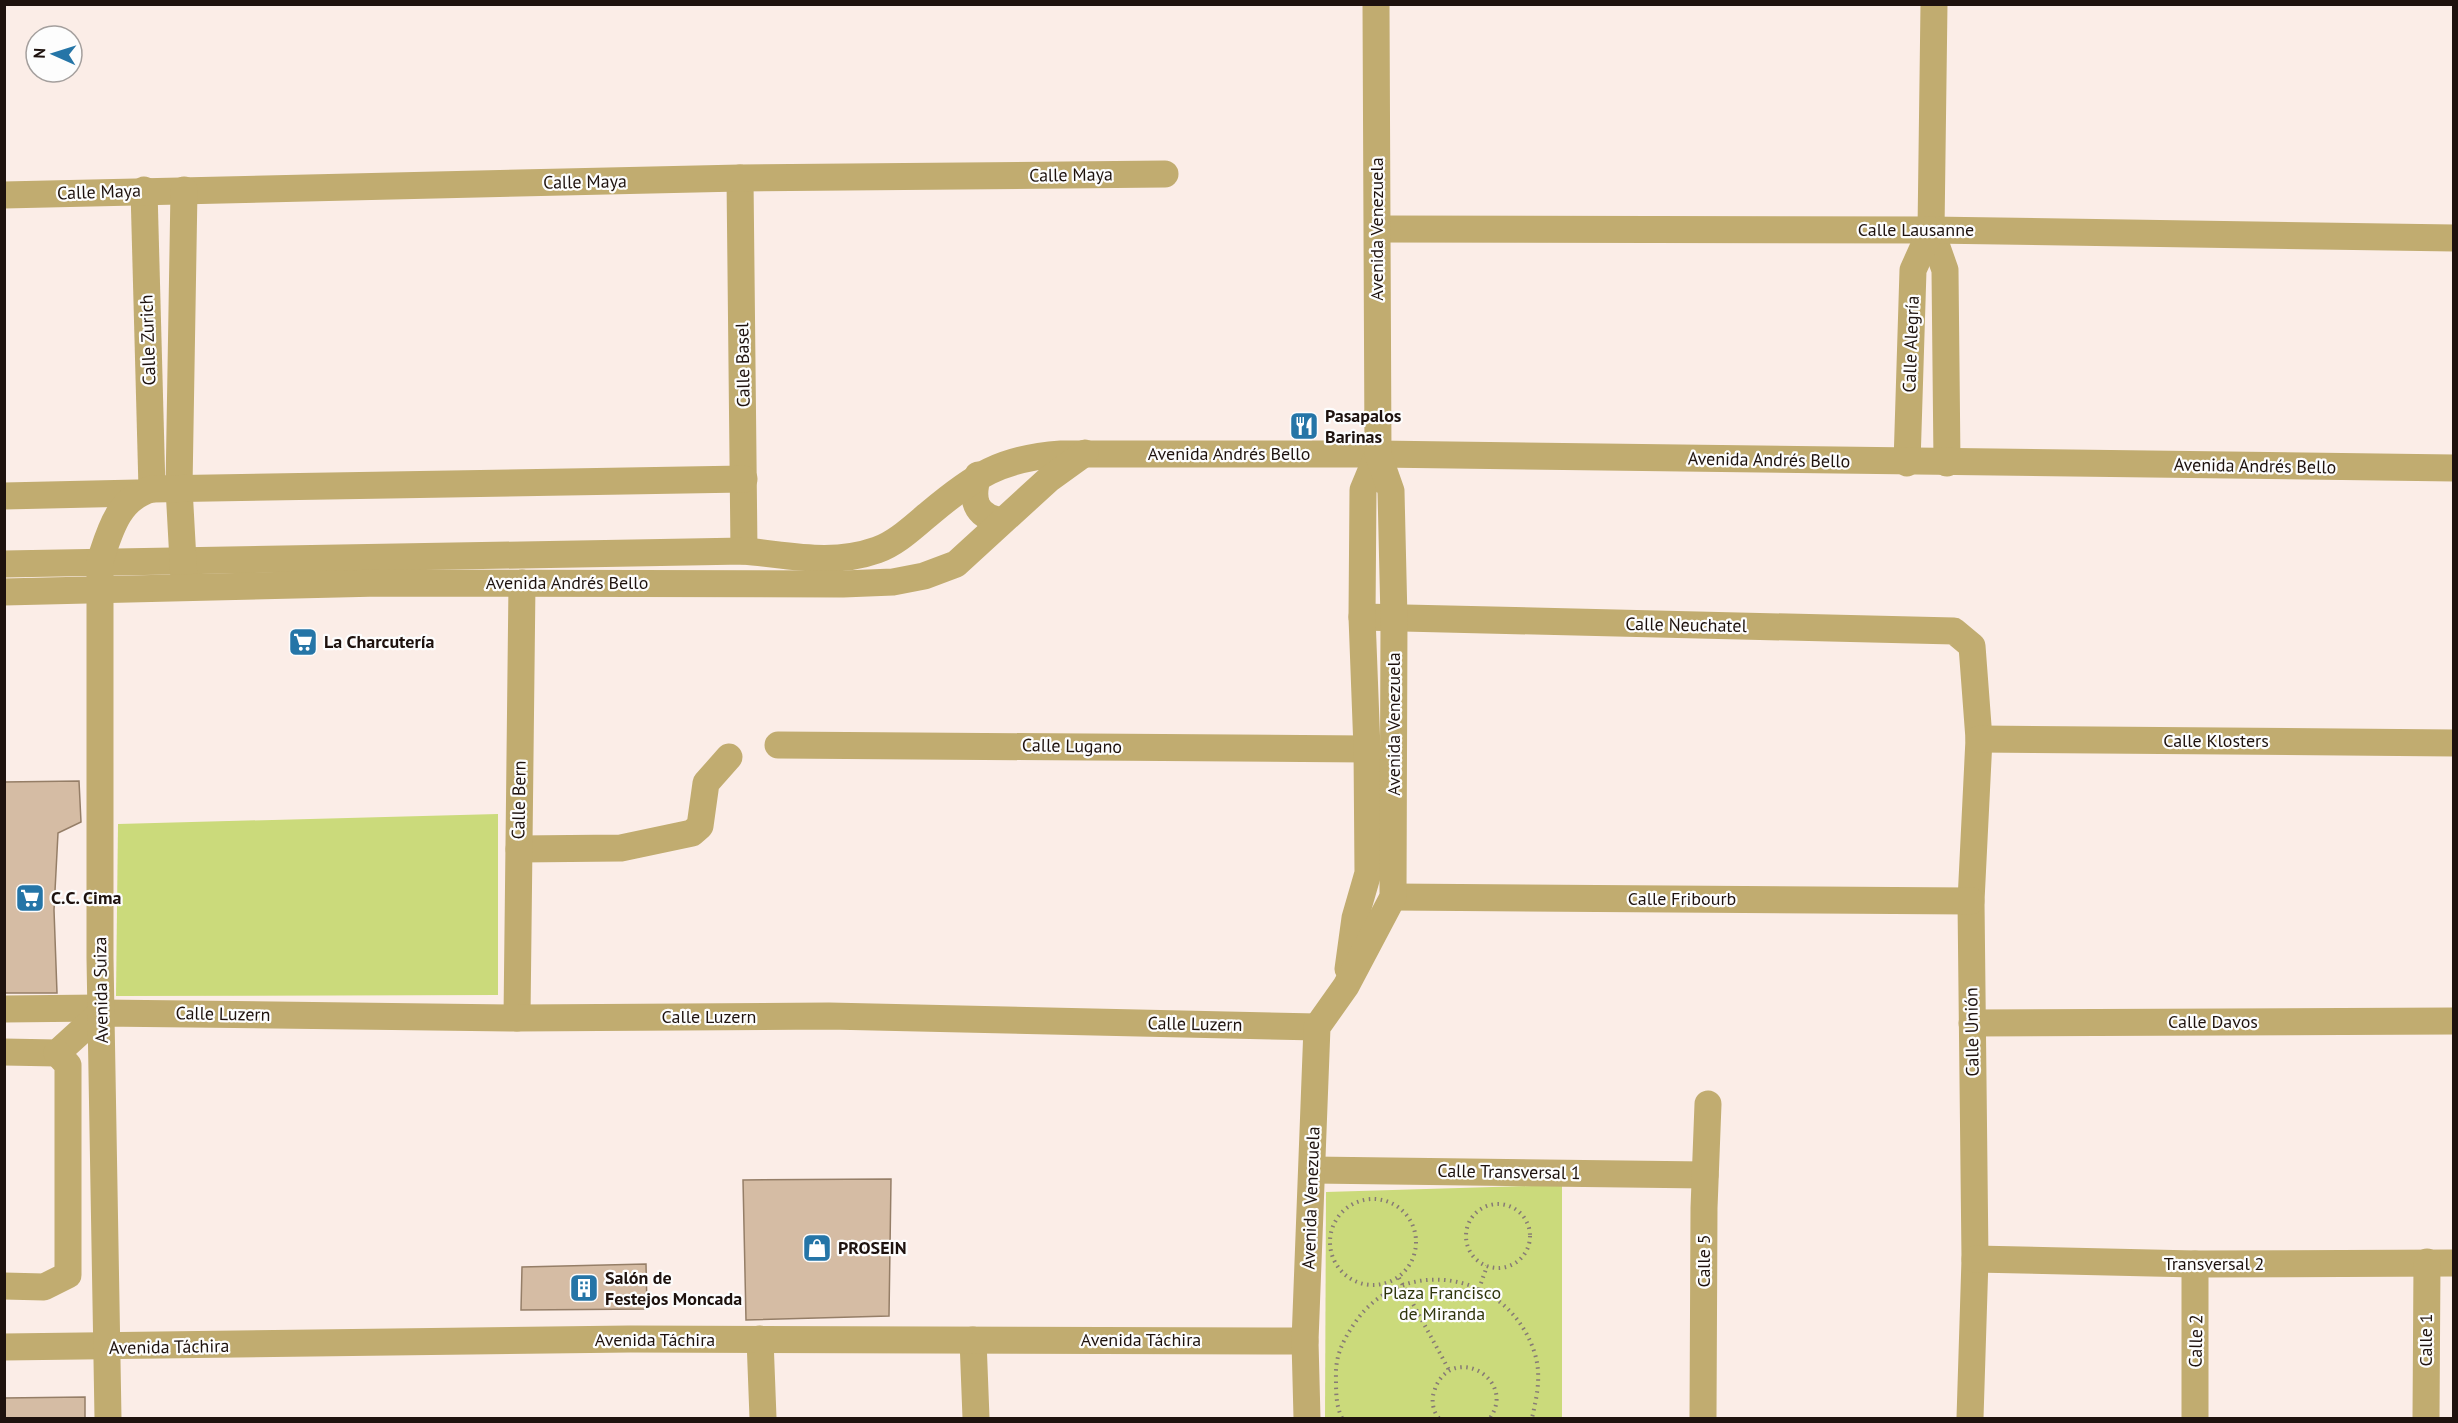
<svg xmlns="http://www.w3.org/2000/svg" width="2458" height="1423" viewBox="0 0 2458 1423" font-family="'PT Sans',sans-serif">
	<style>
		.green { fill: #cbda7b }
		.building { fill: #d5bca4; stroke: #957e67; stroke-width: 1.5 }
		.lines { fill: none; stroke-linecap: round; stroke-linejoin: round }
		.path { stroke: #867a75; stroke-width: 4; stroke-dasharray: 1.5 4.5; stroke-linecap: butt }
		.minor { stroke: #c1ac70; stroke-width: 27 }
		.labels { text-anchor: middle; stroke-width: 4.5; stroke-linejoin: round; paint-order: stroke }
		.street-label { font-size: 18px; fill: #1e120e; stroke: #fdfdfd }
		.poi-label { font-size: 18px; font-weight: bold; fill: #1e120e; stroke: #fdfdfd; text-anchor: start }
		.park-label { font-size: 18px; fill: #2f350c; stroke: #fdfdfd }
	</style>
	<rect width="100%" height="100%" fill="#fbede7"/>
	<g class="green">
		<polygon points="498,814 498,995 116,996 118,824"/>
		<polygon points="1562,1185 1562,1418 1325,1418 1326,1192"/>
	</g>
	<g class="building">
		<polygon points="79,781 81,822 58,833 54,910 57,993 4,993 4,782"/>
		<polygon points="891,1179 889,1316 746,1320 743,1180"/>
		<polygon points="646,1264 647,1309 521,1310 522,1267"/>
		<polygon points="85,1397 85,1419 4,1419 4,1398"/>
	</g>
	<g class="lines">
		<g class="path">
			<circle cx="1373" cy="1242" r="43"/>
			<circle cx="1498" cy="1236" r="32"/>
			<polyline points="1399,1278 1449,1370"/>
			<polyline points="1479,1289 1487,1266"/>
			<path d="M1342,1418C1336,1406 1336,1393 1336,1378C1335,1357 1342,1342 1354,1324C1401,1253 1507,1271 1534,1351C1542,1374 1537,1396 1532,1418"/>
			<path d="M1439,1418C1433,1412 1431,1400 1434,1392C1449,1341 1518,1378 1490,1418"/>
		</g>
		<g class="minor">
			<polyline points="1934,4 1931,230 1945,270 1947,463"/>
			<polyline points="740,178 744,551"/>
			<polyline points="144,190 152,489"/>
			<polyline points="4,195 740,178 1165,174"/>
			<polyline points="1378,229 1931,230 2454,238"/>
			<polyline points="1907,463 1913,270 1931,230"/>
			<path d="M978,475C971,499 974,516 1002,521"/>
			<polyline points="4,496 137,493"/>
			<path d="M4,564L744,551C789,555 832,566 877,550C897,543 914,526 930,513C974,476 1001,458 1061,454H1378L2454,468"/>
			<polyline points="184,579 179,488 184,190"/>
			<polyline points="4,592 380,583 843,584 893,582 924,576 956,564 1049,479 1085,453"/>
			<polyline points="1362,617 1954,631 1972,646 1979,739 1971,901 1975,1259 1970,1418"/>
			<polyline points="1979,739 2454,743"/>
			<polyline points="778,745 1367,749"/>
			<polyline points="519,849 621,848 692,833 700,826 706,783 729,757"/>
			<polyline points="1393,897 1971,901"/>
			<polyline points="1348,969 1355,918 1368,873 1367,749 1362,617 1363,490 1378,454"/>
			<polyline points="4,1009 100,1008"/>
			<polyline points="517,1018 522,583"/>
			<polyline points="1972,1023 2454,1021"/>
			<polyline points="4,1052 57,1053 101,1013 517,1018 829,1016 1317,1027"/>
			<polyline points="1313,1170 1705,1175"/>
			<polyline points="1975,1259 2195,1264 2454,1263"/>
			<polyline points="4,1286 44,1287 68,1275 68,1065 57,1053"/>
			<polyline points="760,1339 763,1418"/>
			<polyline points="973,1340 976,1418"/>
			<polyline points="4,1347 630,1339 1305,1341"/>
			<path d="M108,1418L100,958V561C110,531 118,498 152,489L744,479"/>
			<polyline points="1307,1418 1305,1341 1317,1027 1346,986 1393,897 1394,619 1391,491 1378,454 1376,4"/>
			<polyline points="1703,1418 1704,1208 1708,1104"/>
			<polyline points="2195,1418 2195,1264"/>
			<polyline points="2426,1418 2427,1262"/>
		</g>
	</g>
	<defs>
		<g id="restaurant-square" transform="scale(1.5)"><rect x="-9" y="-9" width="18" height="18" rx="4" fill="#2575a7" stroke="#fdfdfd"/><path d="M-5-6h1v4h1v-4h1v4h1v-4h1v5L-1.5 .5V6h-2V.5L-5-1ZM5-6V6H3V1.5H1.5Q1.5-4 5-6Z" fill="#fff"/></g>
		<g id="supermarket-square" transform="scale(1.5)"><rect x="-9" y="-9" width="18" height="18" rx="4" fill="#2575a7" stroke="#fdfdfd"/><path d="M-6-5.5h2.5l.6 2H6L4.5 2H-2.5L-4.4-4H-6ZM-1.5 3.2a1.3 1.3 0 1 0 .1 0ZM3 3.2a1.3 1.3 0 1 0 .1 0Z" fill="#fff"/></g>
		<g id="shop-square" transform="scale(1.5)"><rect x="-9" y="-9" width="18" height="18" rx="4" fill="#2575a7" stroke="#fdfdfd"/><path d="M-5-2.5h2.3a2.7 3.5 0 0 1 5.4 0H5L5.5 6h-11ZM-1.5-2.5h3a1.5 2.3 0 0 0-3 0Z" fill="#fff"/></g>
		<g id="building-square" transform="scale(1.5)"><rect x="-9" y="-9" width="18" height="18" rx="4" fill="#2575a7" stroke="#fdfdfd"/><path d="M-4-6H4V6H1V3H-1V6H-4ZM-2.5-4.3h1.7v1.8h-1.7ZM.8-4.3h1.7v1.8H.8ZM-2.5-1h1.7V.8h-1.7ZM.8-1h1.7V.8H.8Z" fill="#fff"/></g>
	</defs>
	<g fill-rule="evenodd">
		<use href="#restaurant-square" x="1304" y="426"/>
		<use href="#supermarket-square" x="303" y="642"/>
		<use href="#supermarket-square" x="30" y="898"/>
		<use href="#shop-square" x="817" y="1248"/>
		<use href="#building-square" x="584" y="1288"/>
	</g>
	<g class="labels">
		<g class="street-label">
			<text transform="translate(1071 175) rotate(-1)" y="6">Calle Maya</text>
			<text transform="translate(585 182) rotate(-1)" y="6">Calle Maya</text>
			<text transform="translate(99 192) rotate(-2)" y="6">Calle Maya</text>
			<text transform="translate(1377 229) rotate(-90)" y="6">Avenida Venezuela</text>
			<text x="1916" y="236">Calle Lausanne</text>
			<text transform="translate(148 340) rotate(-92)" y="6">Calle Zurich</text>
			<text transform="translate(1911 344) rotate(-88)" y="6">Calle Alegría</text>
			<text transform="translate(743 365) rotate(-91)" y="6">Calle Basel</text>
			<text x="1229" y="460">Avenida Andrés Bello</text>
			<text transform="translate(1769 460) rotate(1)" y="6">Avenida Andrés Bello</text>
			<text transform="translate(2255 466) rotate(1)" y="6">Avenida Andrés Bello</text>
			<text x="567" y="589">Avenida Andrés Bello</text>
			<text transform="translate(1686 625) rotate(1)" y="6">Calle Neuchatel</text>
			<text transform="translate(1394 724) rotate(-90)" y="6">Avenida Venezuela</text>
			<text x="2216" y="747">Calle Klosters</text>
			<text transform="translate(1072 746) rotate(1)" y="6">Calle Lugano</text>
			<text transform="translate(519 800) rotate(-89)" y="6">Calle Bern</text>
			<text x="1682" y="905">Calle Fribourb</text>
			<text transform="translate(101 990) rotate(-91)" y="6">Avenida Suiza</text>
			<text transform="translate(223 1014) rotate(1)" y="6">Calle Luzern</text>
			<text x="709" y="1023">Calle Luzern</text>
			<text x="2213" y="1028">Calle Davos</text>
			<text transform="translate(1195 1024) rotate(1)" y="6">Calle Luzern</text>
			<text transform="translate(1972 1032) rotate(-91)" y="6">Calle Unión</text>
			<text transform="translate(1509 1172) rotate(1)" y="6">Calle Transversal 1</text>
			<text transform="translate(1311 1198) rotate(-88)" y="6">Avenida Venezuela</text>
			<text transform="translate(1704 1261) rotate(-90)" y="6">Calle 5</text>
			<text x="2214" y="1270">Transversal 2</text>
			<text x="655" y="1346">Avenida Táchira</text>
			<text x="1141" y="1346">Avenida Táchira</text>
			<text transform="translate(2426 1340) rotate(-90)" y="6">Calle 1</text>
			<text transform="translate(2196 1341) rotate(-89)" y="6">Calle 2</text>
			<text transform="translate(169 1347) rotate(-1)" y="6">Avenida Táchira</text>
		</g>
		<g class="poi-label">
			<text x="1325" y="422">Pasapalos<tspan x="1325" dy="21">Barinas</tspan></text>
			<text x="324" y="648">La Charcutería</text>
			<text x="51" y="904">C.C. Cima</text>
			<text x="838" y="1254">PROSEIN</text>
			<text x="605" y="1284">Salón de<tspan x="605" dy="21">Festejos Moncada</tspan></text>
		</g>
		<g class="park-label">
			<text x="1442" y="1299">Plaza Francisco<tspan x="1442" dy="21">de Miranda</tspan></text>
		</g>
	</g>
	<rect width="2458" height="1423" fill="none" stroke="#1e120e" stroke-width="12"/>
	<g transform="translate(54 54) rotate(273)"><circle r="28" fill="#fdfdfd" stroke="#a49f9d" stroke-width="1.5"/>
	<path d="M0-4.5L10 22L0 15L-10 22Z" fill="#2575a7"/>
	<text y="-9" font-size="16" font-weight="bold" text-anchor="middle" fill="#1e120e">N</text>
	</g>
</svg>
